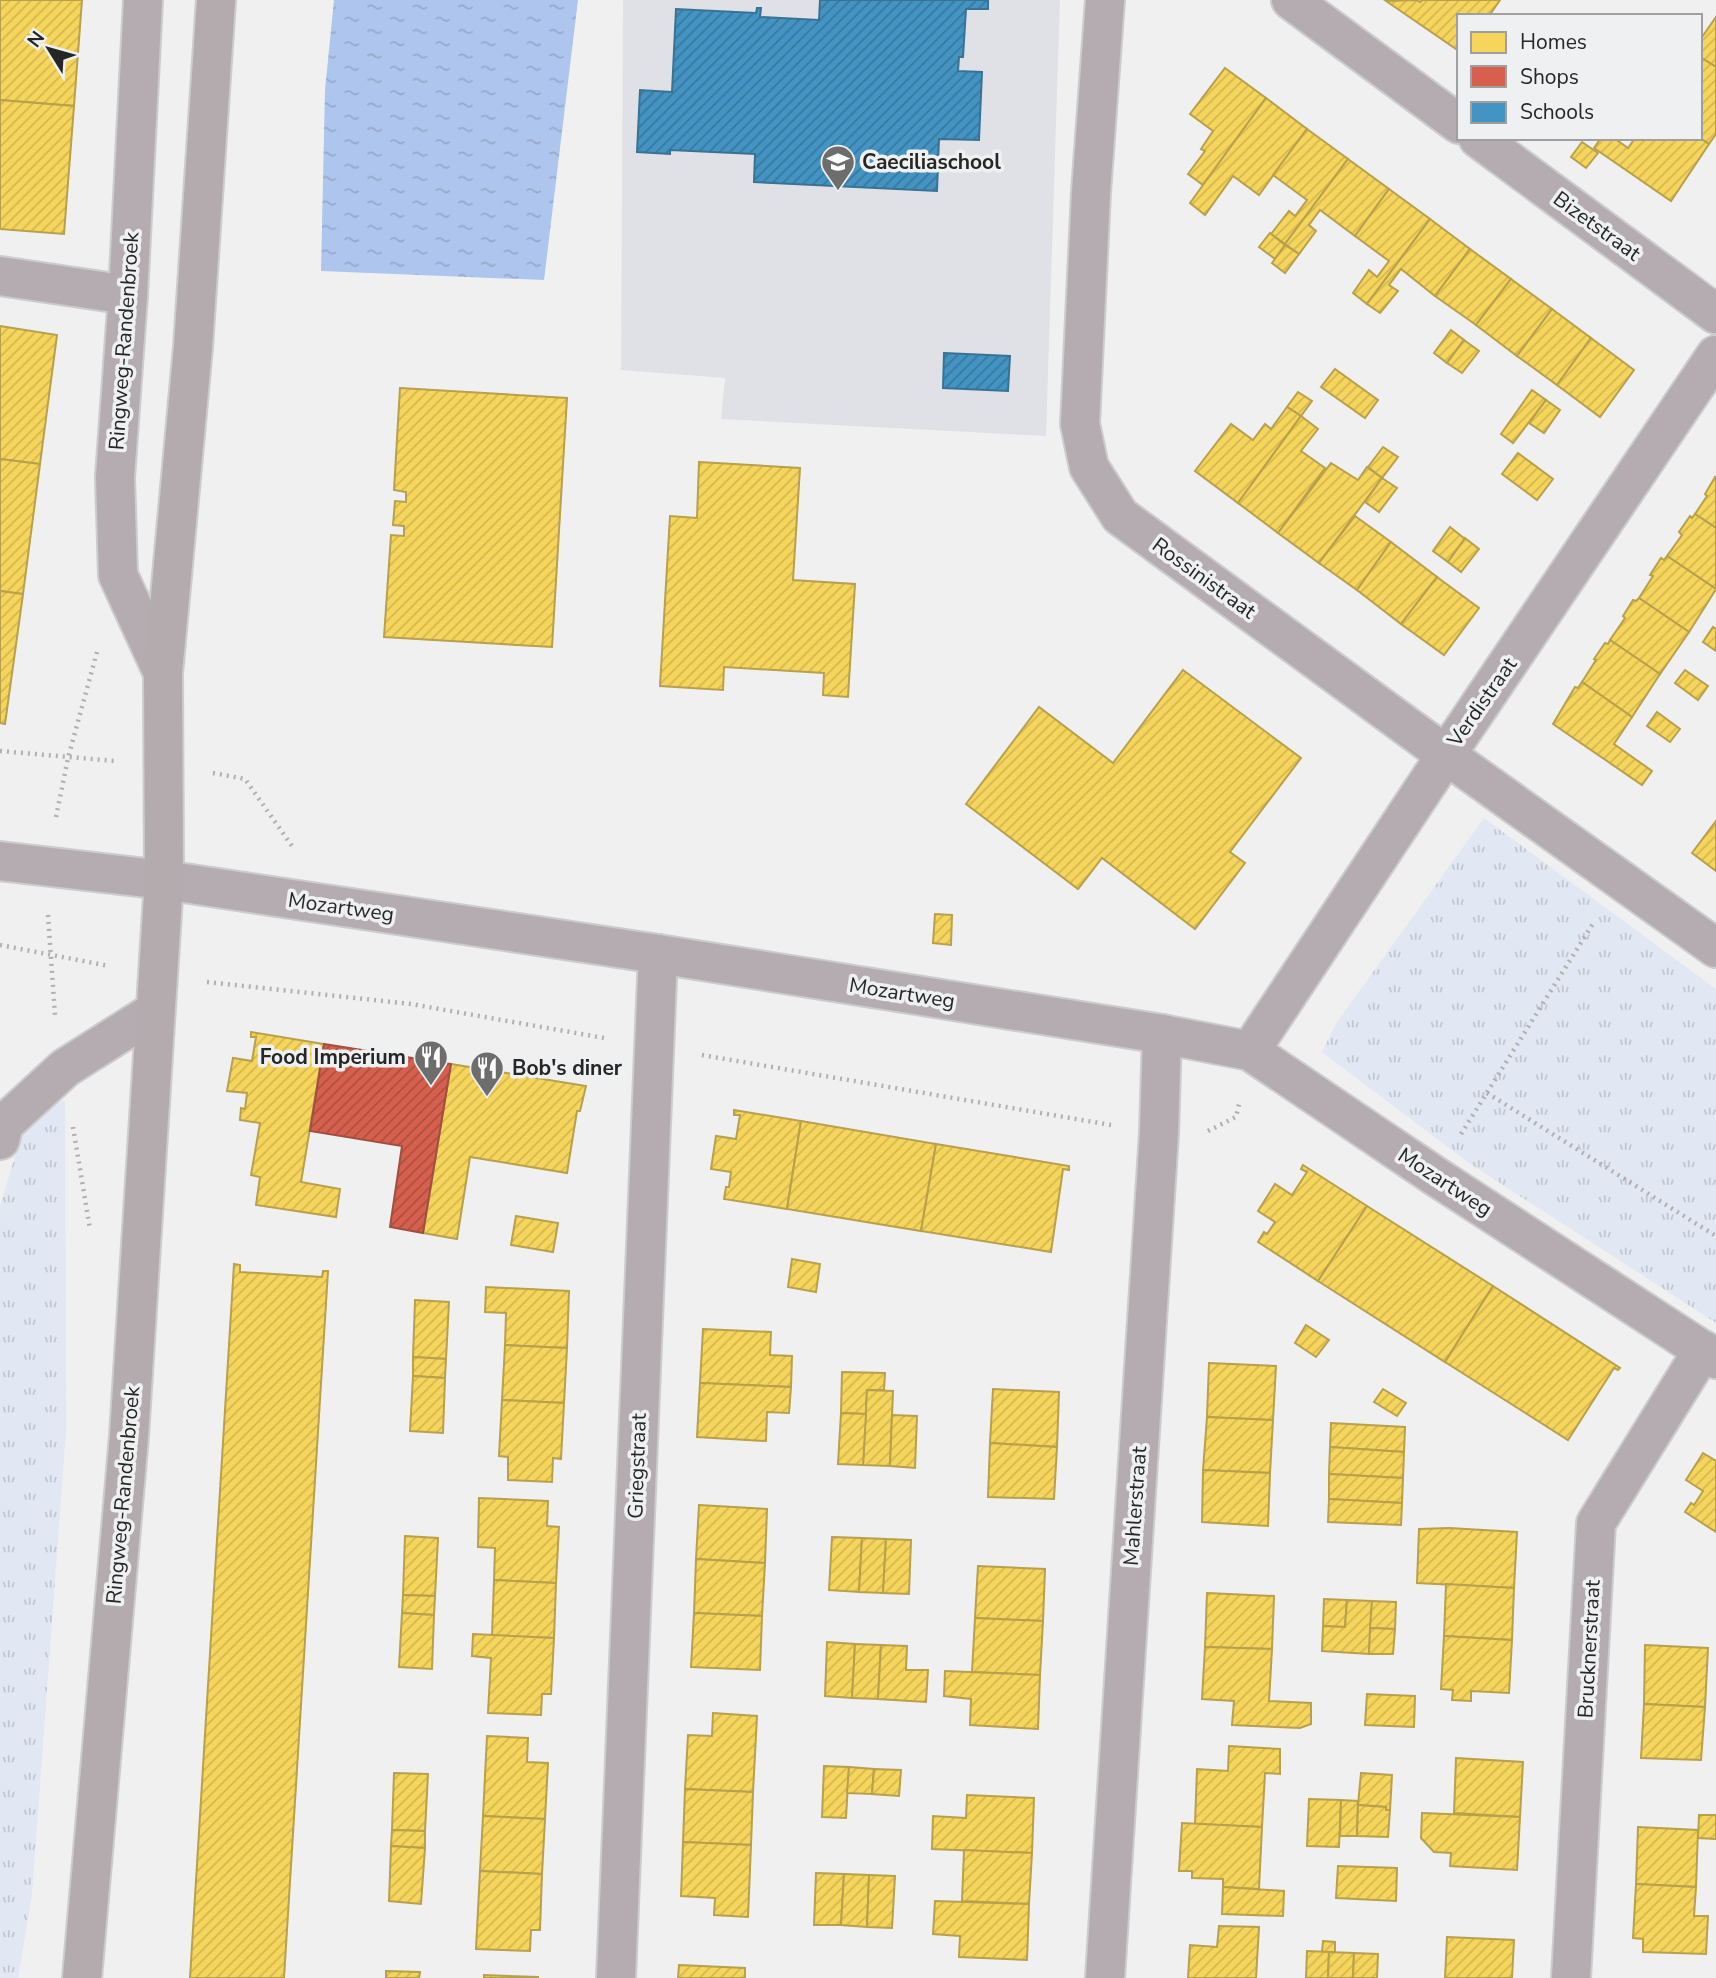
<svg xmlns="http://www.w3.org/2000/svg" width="1716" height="1978" viewBox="0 0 1716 1978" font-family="'Nunito Sans',sans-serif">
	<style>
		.built { fill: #dfe1e6 }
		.grass { fill: url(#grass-tufts) }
		.water { fill: url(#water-ripples) }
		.homes { fill: url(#homes-hatch); stroke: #b8a04c; stroke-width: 2 }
		.shops { fill: url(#shops-hatch); stroke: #a14f41; stroke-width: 2 }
		.schools { fill: url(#schools-hatch); stroke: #3a7294; stroke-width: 2 }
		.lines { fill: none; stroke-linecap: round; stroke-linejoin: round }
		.street-casing { stroke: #ccc; stroke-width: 42 }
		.secondary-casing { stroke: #ccc; stroke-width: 42 }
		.path { stroke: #b3afb1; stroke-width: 4.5; stroke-dasharray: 2 5; stroke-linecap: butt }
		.street { stroke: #b5acb1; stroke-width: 38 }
		.secondary { stroke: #b4abaf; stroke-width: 38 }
		.labels { text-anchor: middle; stroke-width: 7; stroke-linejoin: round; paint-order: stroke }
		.poi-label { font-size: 21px; font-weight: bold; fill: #262626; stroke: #eff0f1; text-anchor: start }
		.street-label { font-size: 21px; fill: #262626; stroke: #eff0f1 }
	</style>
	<defs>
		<pattern id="grass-tufts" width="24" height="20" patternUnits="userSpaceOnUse" patternTransform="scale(1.75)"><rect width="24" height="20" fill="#e1e7f3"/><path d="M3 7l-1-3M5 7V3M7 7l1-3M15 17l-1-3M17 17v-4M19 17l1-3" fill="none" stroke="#c1c6d0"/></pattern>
		<pattern id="water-ripples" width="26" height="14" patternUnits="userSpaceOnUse" patternTransform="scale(1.75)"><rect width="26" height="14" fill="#aec5ed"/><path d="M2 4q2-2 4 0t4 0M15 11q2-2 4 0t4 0" fill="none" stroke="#96a9cb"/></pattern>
		<pattern id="homes-hatch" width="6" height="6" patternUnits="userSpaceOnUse" patternTransform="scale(1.75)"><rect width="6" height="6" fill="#f6d55c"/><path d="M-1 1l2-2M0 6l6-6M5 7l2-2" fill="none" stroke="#d3b750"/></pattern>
		<pattern id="shops-hatch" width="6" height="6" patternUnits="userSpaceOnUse" patternTransform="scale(1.75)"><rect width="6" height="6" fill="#d6604d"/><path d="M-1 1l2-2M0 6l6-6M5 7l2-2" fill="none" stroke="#ad4f40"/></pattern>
		<pattern id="schools-hatch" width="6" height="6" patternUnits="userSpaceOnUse" patternTransform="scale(1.75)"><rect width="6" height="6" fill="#4393c3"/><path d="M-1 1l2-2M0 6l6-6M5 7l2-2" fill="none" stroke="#38789e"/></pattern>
	</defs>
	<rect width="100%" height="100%" fill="#f0f0f0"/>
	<polygon class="built" points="623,0 1060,0 1046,436 721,419 725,378 621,370"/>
	<g class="grass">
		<polygon points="1484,818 1716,989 1716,1323 1469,1163 1322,1052 1337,1022"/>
		<polygon points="65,1100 66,1431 32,1894 18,1978 0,1978 0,1206 28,1114"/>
	</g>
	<polygon class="water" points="334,0 578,0 544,280 321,271 325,90"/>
	<g class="homes">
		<polygon points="0,0 82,0 74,106 0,100"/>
		<polygon points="1417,0 1420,2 1422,0 1500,0 1489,16 1459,16 1459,51 1386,1"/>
		<polygon points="1716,17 1716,67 1700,57 1700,36 1702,37"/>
		<polygon points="1700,57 1716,67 1716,134 1709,144 1700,138"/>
		<polygon points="1225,68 1266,98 1203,185 1188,174 1205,151 1201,149 1213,131 1190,114"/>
		<polygon points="1266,98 1307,129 1259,195 1233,176 1205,215 1190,203"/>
		<polygon points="0,100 74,106 64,234 0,229"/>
		<polygon points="1307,129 1348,159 1285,244 1271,234 1289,211 1295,216 1307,200 1273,175"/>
		<polygon points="1601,138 1614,138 1628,148 1635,138 1700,138 1709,144 1671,201 1594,148"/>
		<polygon points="1582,142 1598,153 1586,168 1571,157"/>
		<polygon points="1348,159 1389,189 1355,236 1320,210 1309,225 1316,231 1299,254 1285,244"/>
		<polygon points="1389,189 1430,219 1367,304 1353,293 1369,270 1377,277 1389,261 1355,236"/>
		<polygon points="1430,219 1470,249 1435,296 1401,269 1389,285 1398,291 1380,313 1367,304"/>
		<polygon points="1270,233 1285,245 1275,259 1259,247"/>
		<polygon points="1285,245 1299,254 1285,273 1272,263"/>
		<polygon points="1470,249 1511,279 1476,325 1435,296"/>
		<polygon points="1511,279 1552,309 1517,356 1476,325"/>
		<polygon points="1552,309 1591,338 1557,385 1517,356"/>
		<polygon points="0,326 57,335 40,464 0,459"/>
		<polygon points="1451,330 1464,340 1447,363 1434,353"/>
		<polygon points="1591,338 1634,370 1600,417 1557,385"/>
		<polygon points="1464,340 1479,351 1462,373 1447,363"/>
		<polygon points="1335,369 1378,400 1365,418 1321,387"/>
		<polygon points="400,388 567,398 552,647 384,637 391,535 404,536 404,526 393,525 395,501 406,502 406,492 394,490"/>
		<polygon points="1532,390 1546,400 1513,443 1501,434"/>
		<polygon points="1298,392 1312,401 1301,416 1287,407"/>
		<polygon points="1546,400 1560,410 1544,433 1529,423"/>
		<polygon points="1287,407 1301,416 1238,503 1195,471 1231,424 1253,440 1265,424 1271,429"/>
		<polygon points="1301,416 1318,429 1301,451 1325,468 1278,533 1238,503"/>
		<polygon points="1383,447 1398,457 1382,478 1368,467"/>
		<polygon points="1518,453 1553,479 1537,500 1502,474"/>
		<polygon points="0,459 40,464 23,594 0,591"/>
		<polygon points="699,462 800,468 793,580 855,584 848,697 823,695 824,673 724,667 723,690 660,686 670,516 697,518"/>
		<polygon points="1331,463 1358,480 1367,467 1382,478 1319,563 1278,533"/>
		<polygon points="1715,477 1716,478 1716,528 1695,514 1707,496 1705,494"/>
		<polygon points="1382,478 1397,488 1379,512 1365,502"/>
		<polygon points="1695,514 1716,528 1716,589 1667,556 1682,535 1679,532 1690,516 1692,518"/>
		<polygon points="1355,516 1391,542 1357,590 1319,563"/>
		<polygon points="1450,527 1465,539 1448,562 1433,551"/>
		<polygon points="1465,538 1479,549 1461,572 1448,562"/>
		<polygon points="1391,542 1437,577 1401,624 1357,590"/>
		<polygon points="1667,556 1716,589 1689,632 1639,598 1653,576 1650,575 1661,558 1664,560"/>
		<polygon points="1437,577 1479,608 1444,655 1401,624"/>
		<polygon points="0,591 23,594 5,724 0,723"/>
		<polygon points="1639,598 1689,632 1660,674 1610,640 1625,618 1623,616 1633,600 1636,601"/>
		<polygon points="1713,627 1716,629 1716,651 1703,642"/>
		<polygon points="1610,640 1660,674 1632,717 1582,682 1596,660 1594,659 1605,643 1608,644"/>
		<polygon points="1183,670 1301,758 1230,852 1245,863 1195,929 1102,858 1078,889 966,804 1039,707 1113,763"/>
		<polygon points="1685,670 1708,686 1698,700 1675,683"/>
		<polygon points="1582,682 1632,717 1614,744 1652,771 1642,785 1553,724 1575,687 1578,688"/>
		<polygon points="1657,712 1680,729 1670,742 1647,726"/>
		<polygon points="1716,821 1716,871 1692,853"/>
		<polygon points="935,914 952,915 951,945 933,943"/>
		<polygon points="251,1032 324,1044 301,1182 340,1189 336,1217 256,1205 260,1177 251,1175 260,1123 240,1120 241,1108 245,1109 247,1093 227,1091 233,1058 252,1061 256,1037 251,1037"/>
		<polygon points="451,1064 586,1086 580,1111 577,1111 567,1173 470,1157 457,1239 423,1233"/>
		<polygon points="734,1110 801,1121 787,1209 724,1199 726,1187 729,1187 731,1172 711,1169 716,1136 736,1139 740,1115 734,1115"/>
		<polygon points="801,1121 936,1144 921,1231 787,1209"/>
		<polygon points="936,1144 1069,1166 1069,1170 1063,1169 1051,1252 921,1231"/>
		<polygon points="1303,1165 1367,1206 1318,1281 1258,1242 1264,1232 1267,1234 1275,1222 1258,1211 1275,1184 1292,1195 1307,1172 1301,1169"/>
		<polygon points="1367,1206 1493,1286 1445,1362 1318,1281"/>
		<polygon points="516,1216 558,1223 553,1252 511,1245"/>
		<polygon points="792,1259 820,1264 816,1292 788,1287"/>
		<polygon points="234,1264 240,1265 240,1272 322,1277 323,1271 328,1271 284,1978 190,1978"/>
		<polygon points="1493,1286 1620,1368 1618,1370 1614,1368 1568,1440 1445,1362"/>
		<polygon points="486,1287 569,1291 567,1348 505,1345 506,1313 485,1312"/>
		<polygon points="415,1300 449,1302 446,1359 413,1357"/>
		<polygon points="1306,1325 1329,1340 1316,1357 1295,1343"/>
		<polygon points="703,1329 771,1332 770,1355 792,1356 791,1387 700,1383"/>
		<polygon points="505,1345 567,1348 564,1403 502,1400"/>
		<polygon points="413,1357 446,1359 445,1378 413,1376"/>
		<polygon points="1209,1363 1276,1366 1273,1420 1207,1417"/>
		<polygon points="842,1372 885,1373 884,1390 867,1390 866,1414 841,1413"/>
		<polygon points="413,1376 445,1378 443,1433 410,1431"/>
		<polygon points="700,1383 791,1387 789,1413 767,1412 766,1441 697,1437"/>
		<polygon points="993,1389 1059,1392 1057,1447 990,1443"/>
		<polygon points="1383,1389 1406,1403 1397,1416 1374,1402"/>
		<polygon points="867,1390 893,1391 890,1466 863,1465"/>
		<polygon points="502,1400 564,1403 561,1459 553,1458 552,1482 508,1480 508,1457 499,1456"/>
		<polygon points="841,1413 866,1414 863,1465 838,1464"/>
		<polygon points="892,1415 917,1416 915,1468 890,1466"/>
		<polygon points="1207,1417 1273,1420 1270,1473 1203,1470"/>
		<polygon points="1331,1423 1405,1427 1404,1452 1330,1447"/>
		<polygon points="990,1443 1057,1447 1054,1499 988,1497"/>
		<polygon points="1330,1447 1404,1452 1403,1478 1329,1474"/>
		<polygon points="1703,1453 1716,1461 1716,1532 1685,1512 1691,1503 1694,1505 1703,1491 1686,1480"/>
		<polygon points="1203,1470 1270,1473 1268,1526 1202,1522"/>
		<polygon points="1329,1474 1403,1478 1402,1503 1329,1499"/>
		<polygon points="479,1498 548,1501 547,1526 559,1527 556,1583 494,1580 495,1548 478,1547"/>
		<polygon points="1329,1499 1402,1503 1401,1525 1328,1522"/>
		<polygon points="699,1505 767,1509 765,1563 696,1559"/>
		<polygon points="1449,1528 1517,1532 1514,1588 1417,1583 1419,1529"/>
		<polygon points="405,1536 438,1538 435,1596 403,1595"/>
		<polygon points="832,1537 862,1538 859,1592 829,1590"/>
		<polygon points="862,1538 886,1539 883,1593 859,1592"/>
		<polygon points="886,1539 911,1540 909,1594 883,1593"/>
		<polygon points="696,1559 765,1563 762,1616 694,1613"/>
		<polygon points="978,1566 1045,1569 1043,1621 975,1618"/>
		<polygon points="494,1580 556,1583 554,1638 492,1636"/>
		<polygon points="1446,1584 1514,1588 1512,1640 1444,1636"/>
		<polygon points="1207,1593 1274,1596 1272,1649 1205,1647"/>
		<polygon points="403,1595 435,1596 434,1615 402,1613"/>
		<polygon points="1324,1599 1347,1600 1345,1627 1323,1626"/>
		<polygon points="1347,1600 1372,1601 1369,1654 1322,1651 1323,1626 1345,1627"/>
		<polygon points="1372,1601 1396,1602 1395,1629 1370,1628"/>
		<polygon points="402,1613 434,1615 432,1669 399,1667"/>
		<polygon points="694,1613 762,1616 760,1670 691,1667"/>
		<polygon points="975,1618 1043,1621 1040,1675 972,1672"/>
		<polygon points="1370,1628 1395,1629 1393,1654 1369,1654"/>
		<polygon points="473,1634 554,1638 551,1694 542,1694 541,1715 488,1713 491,1658 472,1656"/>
		<polygon points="1444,1636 1512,1640 1509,1693 1471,1691 1471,1701 1452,1700 1453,1690 1441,1689"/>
		<polygon points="827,1642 855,1644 852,1698 825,1696"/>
		<polygon points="855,1644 881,1645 878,1699 852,1698"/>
		<polygon points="881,1645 907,1646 906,1670 928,1670 926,1702 878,1699"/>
		<polygon points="1645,1645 1708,1648 1705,1707 1644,1704"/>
		<polygon points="1205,1647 1272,1649 1269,1701 1311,1703 1311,1724 1300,1728 1232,1725 1234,1701 1202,1699"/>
		<polygon points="945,1671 1040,1675 1038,1729 970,1725 971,1699 944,1696"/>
		<polygon points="1367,1694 1415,1696 1414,1727 1365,1725"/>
		<polygon points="1644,1704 1705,1707 1701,1760 1641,1758"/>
		<polygon points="713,1713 757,1716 753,1792 685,1789 688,1735 712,1736"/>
		<polygon points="487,1736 528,1738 527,1762 548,1763 545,1819 483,1816"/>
		<polygon points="1229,1746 1280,1749 1280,1774 1265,1773 1262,1827 1195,1824 1197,1769 1228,1771"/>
		<polygon points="1456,1758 1523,1762 1520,1817 1454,1813"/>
		<polygon points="824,1766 849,1767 846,1818 822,1817"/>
		<polygon points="849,1767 874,1769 872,1794 847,1793"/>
		<polygon points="874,1769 901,1770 899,1796 872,1794"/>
		<polygon points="394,1773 428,1774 425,1831 392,1830"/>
		<polygon points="1361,1773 1392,1775 1390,1810 1386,1810 1386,1807 1358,1805"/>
		<polygon points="685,1789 753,1792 751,1845 683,1842"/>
		<polygon points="967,1795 1034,1798 1032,1853 932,1849 933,1816 966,1818"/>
		<polygon points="1309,1799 1341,1800 1339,1847 1307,1846"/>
		<polygon points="1341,1800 1358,1801 1357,1836 1340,1836"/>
		<polygon points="1358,1805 1386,1807 1386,1810 1390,1810 1388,1837 1357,1836"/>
		<polygon points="1422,1813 1520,1817 1517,1870 1450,1866 1451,1853 1434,1852 1421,1838"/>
		<polygon points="1699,1815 1716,1815 1716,1839 1698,1838"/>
		<polygon points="483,1816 545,1819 542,1874 480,1871"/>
		<polygon points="1182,1823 1262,1827 1259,1889 1223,1887 1223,1879 1192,1878 1192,1871 1179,1871"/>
		<polygon points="1638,1827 1698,1830 1696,1887 1636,1884"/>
		<polygon points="392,1830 425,1831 425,1848 391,1846"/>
		<polygon points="683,1842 751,1845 748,1917 714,1915 715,1898 681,1896"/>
		<polygon points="391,1846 425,1848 421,1904 389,1901"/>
		<polygon points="964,1850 1032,1853 1029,1904 962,1901"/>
		<polygon points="1338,1866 1397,1868 1396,1901 1336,1898"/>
		<polygon points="480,1871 542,1874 540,1930 531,1930 530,1951 476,1949"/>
		<polygon points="816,1873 844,1874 841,1925 814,1925"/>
		<polygon points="844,1874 869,1875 867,1927 841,1925"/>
		<polygon points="869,1875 895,1876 892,1928 867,1927"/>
		<polygon points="1636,1884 1696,1887 1694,1916 1708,1916 1706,1954 1643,1952 1643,1939 1633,1938"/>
		<polygon points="1223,1887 1284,1891 1283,1916 1222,1914"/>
		<polygon points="935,1901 1029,1904 1027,1960 959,1957 960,1936 933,1934"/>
		<polygon points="1219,1926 1259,1927 1256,1978 1188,1978 1190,1945 1217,1947"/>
		<polygon points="1447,1937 1514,1940 1512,1978 1445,1978"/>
		<polygon points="1323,1941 1335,1942 1335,1952 1322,1952"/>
		<polygon points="1307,1951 1329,1952 1328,1978 1306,1978"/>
		<polygon points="1329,1952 1354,1953 1353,1978 1328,1978"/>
		<polygon points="1354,1953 1378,1954 1377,1978 1353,1978"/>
		<polygon points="679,1965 745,1968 745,1978 678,1978"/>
		<polygon points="386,1971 420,1972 419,1978 386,1978"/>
		<polygon points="484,1975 538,1977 538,1978 484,1978"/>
	</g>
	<polygon class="shops" points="324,1044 451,1064 423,1233 390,1227 402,1146 310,1131"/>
	<g class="schools">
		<polygon points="820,0 988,0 988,9 966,9 963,57 959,57 958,71 982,72 979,140 939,139 937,191 754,182 755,154 670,150 670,154 637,152 640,90 672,92 676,9 756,13 757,8 761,8 760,17 819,20"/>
		<polygon points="944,353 1010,356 1008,391 943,388"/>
	</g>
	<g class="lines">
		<g class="street-casing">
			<g id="street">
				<polyline points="143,0 128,295 115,477 118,575 163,673"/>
				<polyline points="1105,0 1091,192 1080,424 1089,467 1120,516 1446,755 1716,948"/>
				<polyline points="1291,0 1459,124"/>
				<polyline points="1478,138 1716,314"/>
				<polyline points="0,276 128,295"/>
				<polyline points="0,861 164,880 658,954 1162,1034 1250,1051 1435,1176 1716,1359"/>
				<polyline points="1250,1051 1446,755 1716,355"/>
				<polyline points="0,1140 4,1124 65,1068 155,1011"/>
				<polyline points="616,1978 658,954"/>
				<polyline points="1105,1978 1159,1133 1162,1034"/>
				<polyline points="1571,1978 1596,1523 1703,1350"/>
			</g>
		</g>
		<g class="secondary-casing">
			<polyline id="secondary" points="82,1978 129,1436 164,880 163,673 193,347 216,0"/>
		</g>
		<g class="path">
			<polyline points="0,751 115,761"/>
			<polyline points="213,773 245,779 294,849"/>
			<polyline points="56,817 68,758 97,652"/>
			<polyline points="48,915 55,1015"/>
			<polyline points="0,945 109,966"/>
			<polyline points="207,982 411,1004 604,1038"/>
			<polyline points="702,1055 1111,1125"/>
			<polyline points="1487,1093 1716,1236"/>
			<polyline points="73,1127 90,1229"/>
			<polyline points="1208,1131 1236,1117 1239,1104"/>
			<polyline points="1461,1134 1594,922"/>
		</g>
		<use href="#street" class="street"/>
		<use href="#secondary" class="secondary"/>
	</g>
	<defs>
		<g id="school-pin" transform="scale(1.75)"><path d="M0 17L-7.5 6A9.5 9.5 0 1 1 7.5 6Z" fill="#6d6d6d" stroke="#eff0f1"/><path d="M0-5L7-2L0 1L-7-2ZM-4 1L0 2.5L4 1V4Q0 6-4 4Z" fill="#fff"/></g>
		<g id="restaurant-pin" transform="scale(1.75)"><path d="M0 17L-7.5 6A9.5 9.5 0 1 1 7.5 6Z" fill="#6d6d6d" stroke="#eff0f1"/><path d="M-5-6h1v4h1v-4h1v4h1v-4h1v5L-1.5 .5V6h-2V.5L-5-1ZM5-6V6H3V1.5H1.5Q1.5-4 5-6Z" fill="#fff"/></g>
	</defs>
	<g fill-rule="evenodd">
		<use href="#school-pin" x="838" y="162"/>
		<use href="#restaurant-pin" x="431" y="1057"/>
		<use href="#restaurant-pin" x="487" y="1068"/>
	</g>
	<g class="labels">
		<g class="poi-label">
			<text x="862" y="169">Caeciliaschool</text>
			<text x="406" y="1064" text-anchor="end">Food Imperium</text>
			<text x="512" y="1075">Bob's diner</text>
		</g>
		<g class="street-label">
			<text transform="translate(1597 226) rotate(36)" y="7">Bizetstraat</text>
			<text transform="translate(124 341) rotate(-86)" y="7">Ringweg-Randenbroek</text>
			<text transform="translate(1204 578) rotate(36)" y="7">Rossinistraat</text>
			<text transform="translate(1482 702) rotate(-55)" y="7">Verdistraat</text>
			<text transform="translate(341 907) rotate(8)" y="7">Mozartweg</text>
			<text transform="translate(902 993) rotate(9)" y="7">Mozartweg</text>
			<text transform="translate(1445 1182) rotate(33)" y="7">Mozartweg</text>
			<text transform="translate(637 1466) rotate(-88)" y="7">Griegstraat</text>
			<text transform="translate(123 1495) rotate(-85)" y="7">Ringweg-Randenbroek</text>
			<text transform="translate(1135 1506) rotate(-86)" y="7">Mahlerstraat</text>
			<text transform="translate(1589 1649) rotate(-87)" y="7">Brucknerstraat</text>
		</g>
	</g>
	<rect x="1457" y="14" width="245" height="126" fill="#eff0f1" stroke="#9f9fa0" stroke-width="2"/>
	<rect x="1471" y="32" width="35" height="21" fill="#f6d55c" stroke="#9f9fa0" stroke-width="2"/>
	<text x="1520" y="49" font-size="21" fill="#262626">Homes</text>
	<rect x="1471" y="66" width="35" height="21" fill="#d6604d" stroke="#9f9fa0" stroke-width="2"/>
	<text x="1520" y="84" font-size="21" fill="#262626">Shops</text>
	<rect x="1471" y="102" width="35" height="21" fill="#4393c3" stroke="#9f9fa0" stroke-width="2"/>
	<text x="1520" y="119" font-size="21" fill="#262626">Schools</text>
	<g transform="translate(49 49) rotate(307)" stroke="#eff0f1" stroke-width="5" paint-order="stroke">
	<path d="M0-5L12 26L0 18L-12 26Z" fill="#262626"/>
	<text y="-10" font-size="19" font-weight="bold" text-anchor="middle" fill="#262626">N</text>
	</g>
</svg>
